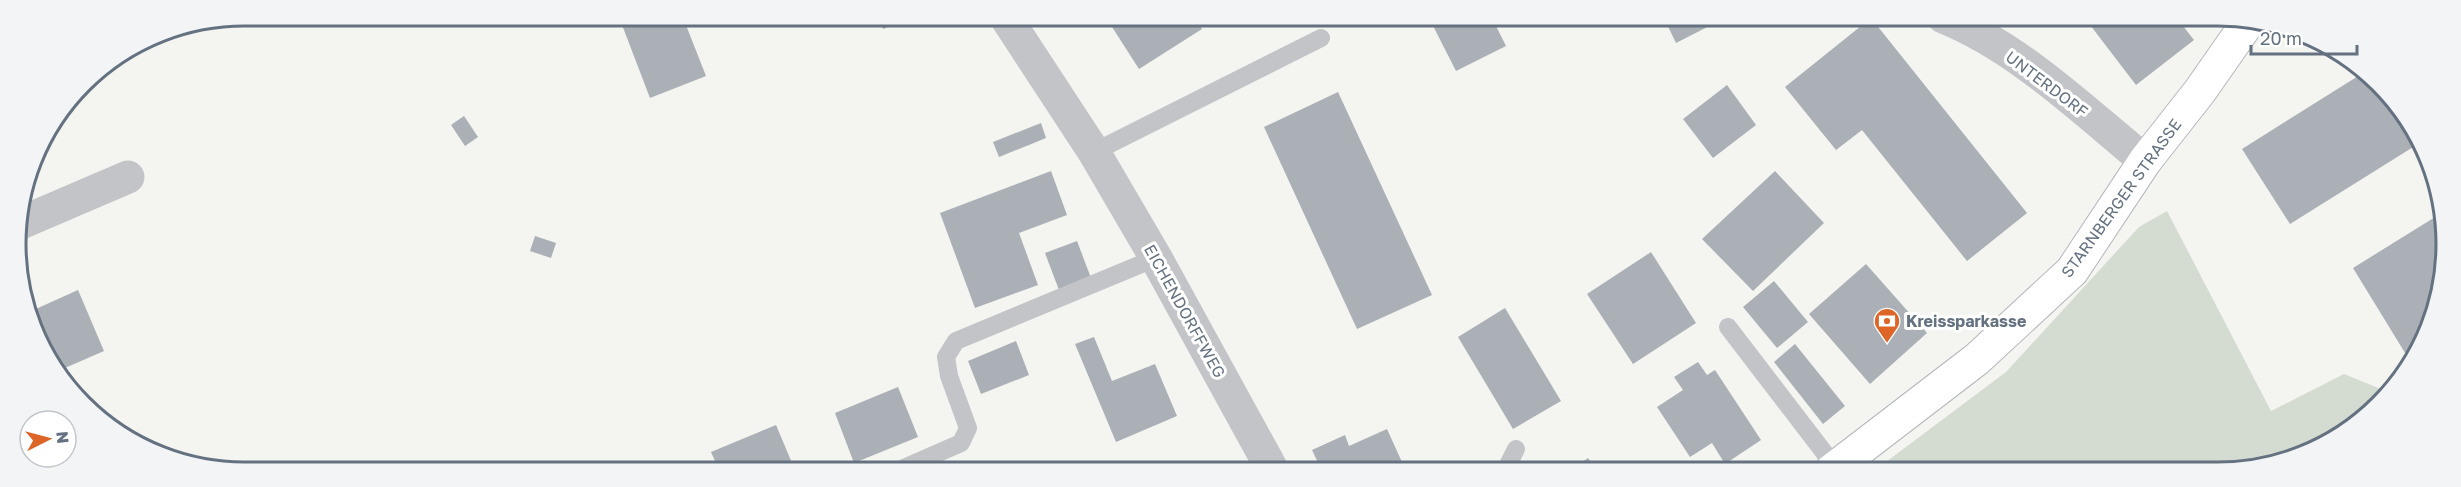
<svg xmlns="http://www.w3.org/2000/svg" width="2461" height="487" viewBox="0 0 2461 487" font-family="'Golos Text',sans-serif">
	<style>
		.green { fill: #d4dbd1 }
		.building { fill: #aab0b6 }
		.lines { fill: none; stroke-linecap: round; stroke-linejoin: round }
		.secondary-casing { stroke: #b4b8bc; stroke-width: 35 }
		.lane { stroke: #c2c4c8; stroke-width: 18 }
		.street { stroke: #c2c4c8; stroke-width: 33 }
		.secondary { stroke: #fff; stroke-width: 33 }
		.labels { text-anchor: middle; stroke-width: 6; stroke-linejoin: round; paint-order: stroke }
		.street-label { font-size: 16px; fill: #647180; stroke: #fff }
		.poi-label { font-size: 16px; font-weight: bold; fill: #647180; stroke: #fff; text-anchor: start }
		.rim { fill: none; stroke: #647180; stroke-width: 3 }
	</style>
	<rect width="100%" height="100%" fill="#f4f4f0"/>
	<polygon class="green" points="2167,211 2271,411 2344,374 2388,392 2379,405 2305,454 2233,471 1874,471 2006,372 2139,227"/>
	<g class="building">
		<polygon points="622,15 682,15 706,76 650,98 619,17"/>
		<polygon points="877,16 915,16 883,29"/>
		<polygon points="1105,16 1194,16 1202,29 1139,69"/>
		<polygon points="1428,16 1491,16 1506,46 1456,71"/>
		<polygon points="1663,16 1729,16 1676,43"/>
		<polygon points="2084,17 2176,17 2194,40 2136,85"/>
		<polygon points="1871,18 2027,213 1967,261 1862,130 1836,150 1785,87"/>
		<polygon points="2363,73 2399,104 2418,144 2290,224 2242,149"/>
		<polygon points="1727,85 1756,125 1713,158 1683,119"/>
		<polygon points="1338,92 1432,295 1357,329 1264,127"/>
		<polygon points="464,116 478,137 465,146 451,125"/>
		<polygon points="1041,123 1046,138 999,157 993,142"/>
		<polygon points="1051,171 1067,215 1019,233 1038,285 975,308 940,213"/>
		<polygon points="1775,171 1824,223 1753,291 1702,239"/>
		<polygon points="2440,214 2444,273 2423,344 2410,361 2353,268"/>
		<polygon points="535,236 556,243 551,258 530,251"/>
		<polygon points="1077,241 1091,278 1059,290 1045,253"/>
		<polygon points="1651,252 1696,323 1633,364 1587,294"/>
		<polygon points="1866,264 1927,333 1870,384 1809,314"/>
		<polygon points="1774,281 1808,322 1777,348 1743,307"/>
		<polygon points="78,290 104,351 58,371 27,313"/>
		<polygon points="1505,308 1561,401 1513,429 1458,337"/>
		<polygon points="1094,337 1112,381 1155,364 1177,416 1116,442 1075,344"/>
		<polygon points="1016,341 1029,375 981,394 968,361"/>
		<polygon points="1795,344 1845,406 1823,424 1774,362"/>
		<polygon points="1698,362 1707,375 1715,370 1761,440 1725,464 1712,443 1690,457 1657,407 1683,390 1674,377"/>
		<polygon points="898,387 918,437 854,463 835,413"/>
		<polygon points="776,425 795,470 719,470 711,452"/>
		<polygon points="1387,429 1406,471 1322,471 1312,450 1345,435 1349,446"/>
		<polygon points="1588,458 1597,471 1569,471"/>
	</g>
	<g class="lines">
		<g class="secondary-casing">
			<polyline id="secondary" points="1831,471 1977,359 2072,271 2145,161 2200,91 2251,18"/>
		</g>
		<g class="lane">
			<polyline points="1094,152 1321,38"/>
			<polyline points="1728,327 1836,468"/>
			<polyline points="897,471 961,443 968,428 949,376 946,357 956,341 1156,258"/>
			<polyline points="1505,471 1516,449"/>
		</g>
		<g class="street">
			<polyline points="1005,16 1094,152 1156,258 1273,471"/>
			<path d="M1943,17C2018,47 2083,110 2145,161"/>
			<polyline points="16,225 128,177"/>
		</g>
		<use href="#secondary" class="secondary"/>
	</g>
	<defs>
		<g id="bank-pin" transform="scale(1.35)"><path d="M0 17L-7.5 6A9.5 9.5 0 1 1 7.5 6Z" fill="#dd6527" stroke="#fff"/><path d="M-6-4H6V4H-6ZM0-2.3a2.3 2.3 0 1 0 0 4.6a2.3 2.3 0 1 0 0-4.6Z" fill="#fff"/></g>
	</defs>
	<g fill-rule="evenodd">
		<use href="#bank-pin" x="1887" y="321"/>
	</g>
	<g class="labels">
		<g class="street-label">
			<text transform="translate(2047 84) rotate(37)" y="6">UNTERDORF</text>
			<text transform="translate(2121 198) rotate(-54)" y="6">STARNBERGER STRASSE</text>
			<text transform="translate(1185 311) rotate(61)" y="6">EICHENDORFFWEG</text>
		</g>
		<g class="poi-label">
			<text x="1906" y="327">Kreissparkasse</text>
		</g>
	</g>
	<path d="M0 0H2461V487H0ZM244 26H2218A218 218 0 0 1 2436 244V244A218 218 0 0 1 2218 462H244A218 218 0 0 1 26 244V244A218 218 0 0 1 244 26Z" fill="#f3f4f5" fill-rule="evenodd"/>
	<path class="rim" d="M244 26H2218A218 218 0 0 1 2436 244V244A218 218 0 0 1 2218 462H244A218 218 0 0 1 26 244V244A218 218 0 0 1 244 26Z"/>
	<g transform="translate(48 439) rotate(84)"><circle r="28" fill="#ffffff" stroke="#c1c6cc" stroke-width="1.5"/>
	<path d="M0-4.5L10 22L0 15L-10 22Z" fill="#dd6527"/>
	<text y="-9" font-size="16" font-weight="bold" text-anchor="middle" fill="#647180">N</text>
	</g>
	<path d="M2251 45v9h106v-9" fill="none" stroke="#647180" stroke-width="3"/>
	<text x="2260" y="45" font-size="18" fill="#647180" stroke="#ffffff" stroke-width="4.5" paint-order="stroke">20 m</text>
</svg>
